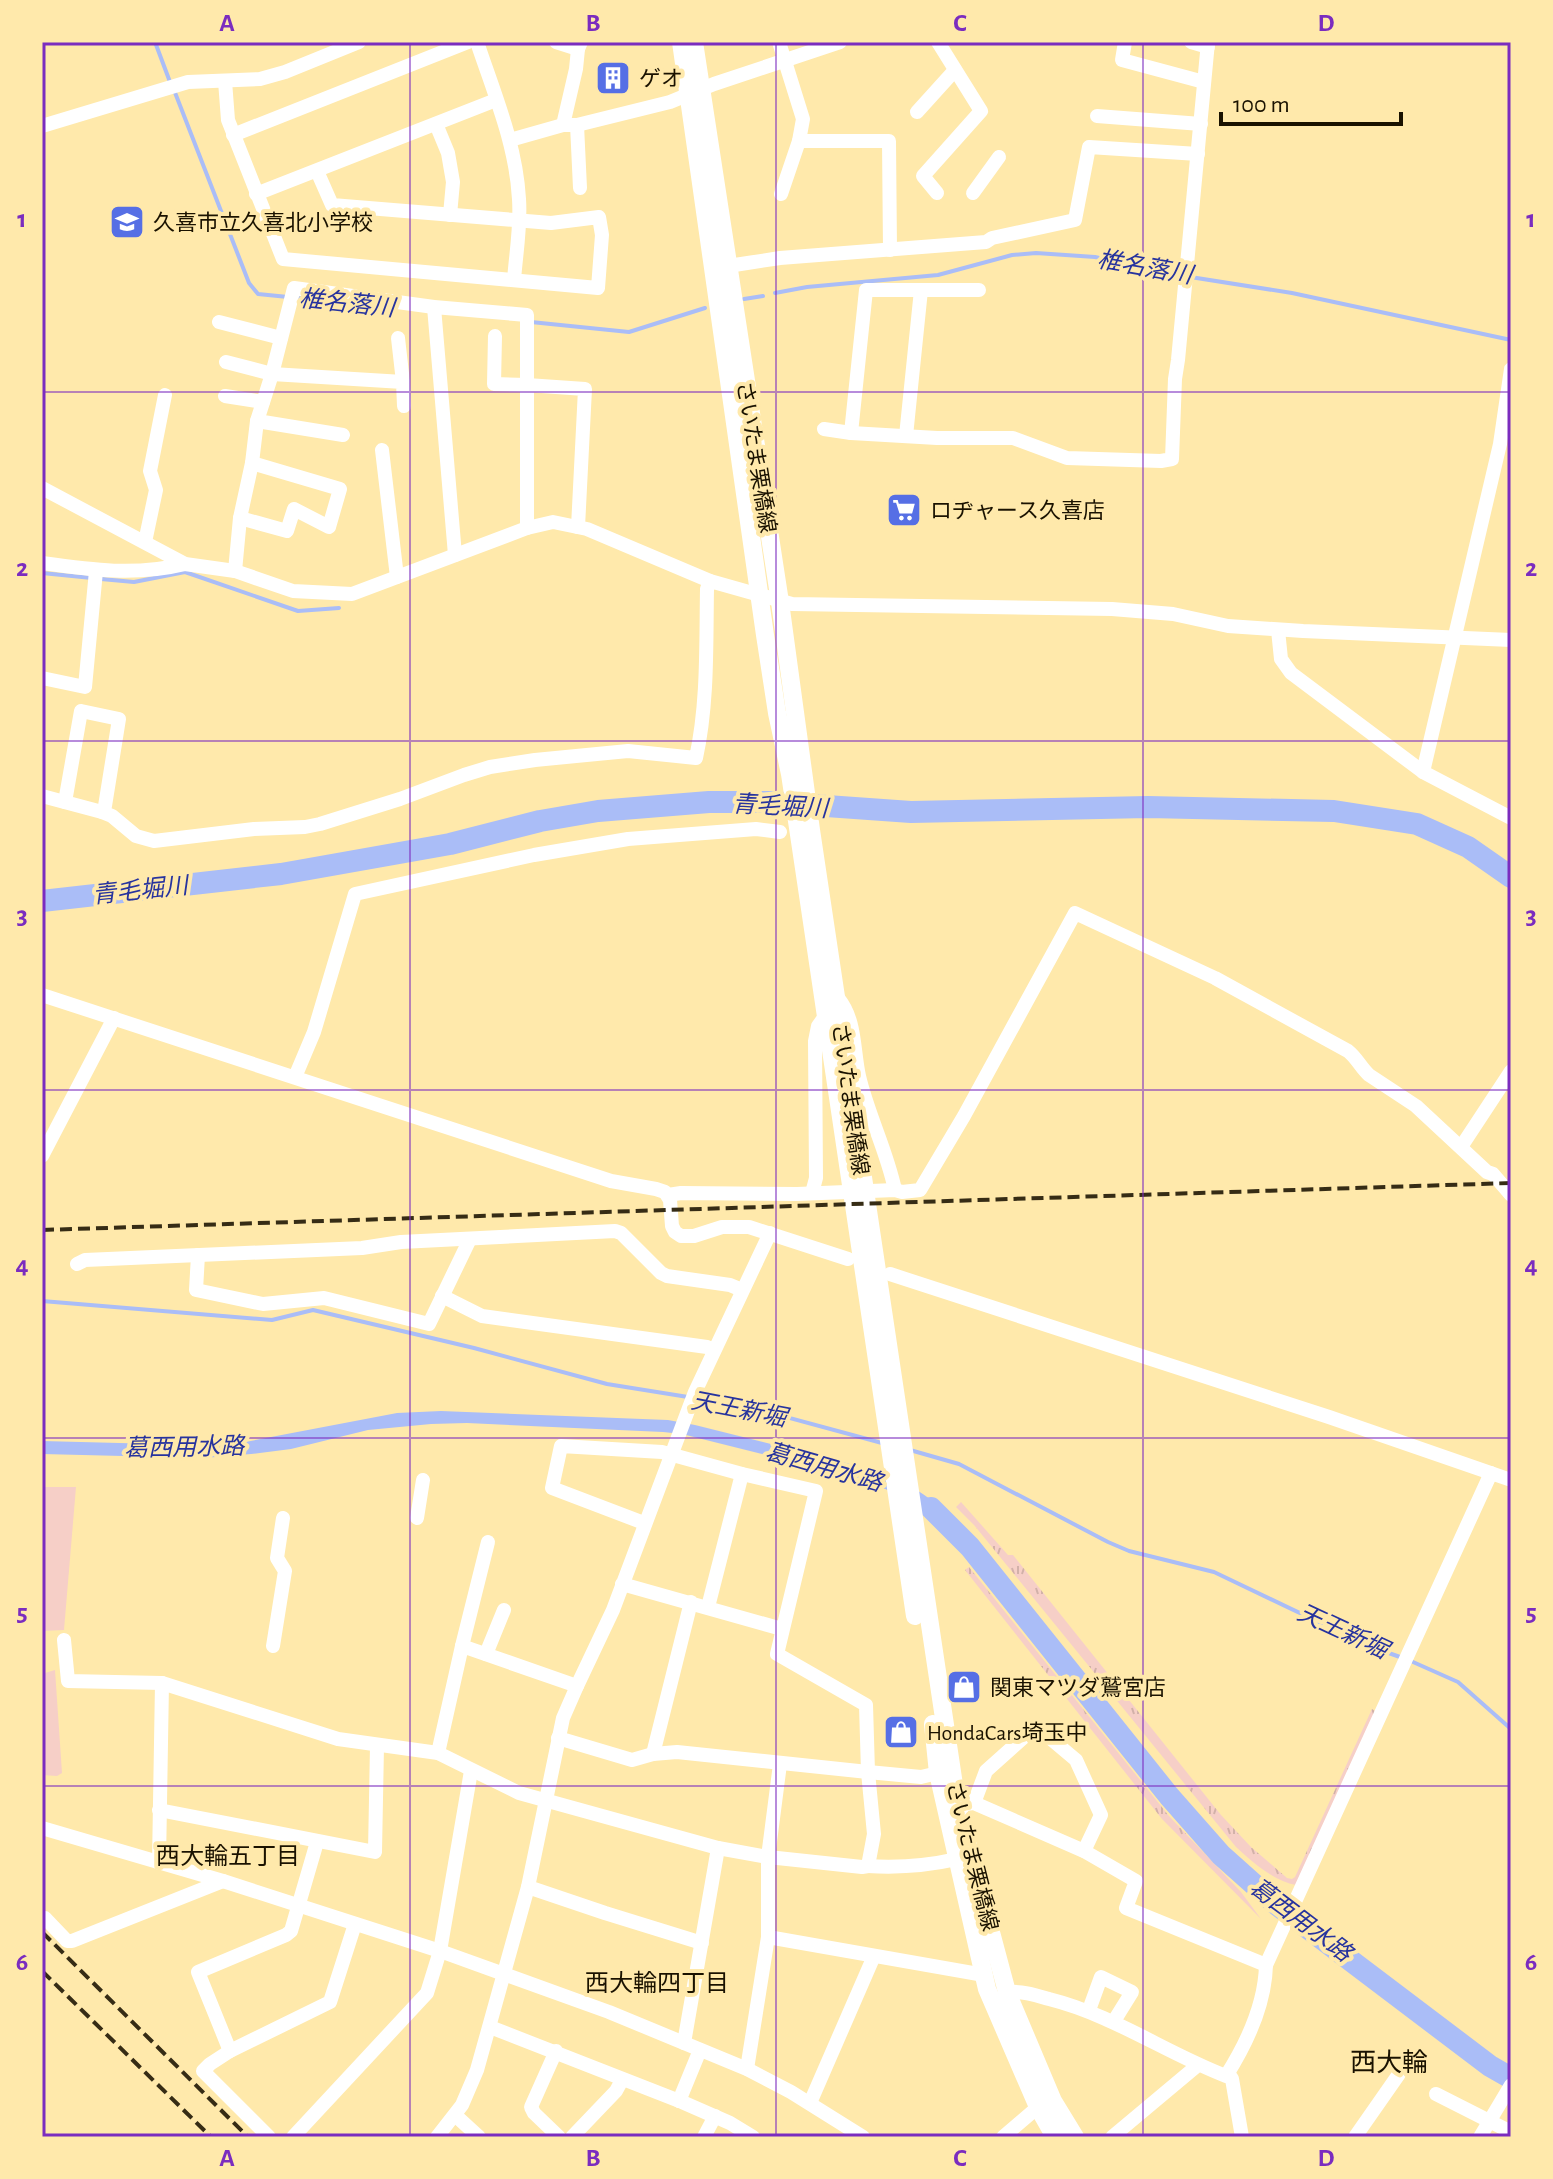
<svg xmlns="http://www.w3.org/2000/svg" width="1553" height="2179" viewBox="0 0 1553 2179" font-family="'Alegreya Sans','Noto Sans JP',sans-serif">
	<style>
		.grass { fill: url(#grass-tufts) }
		.pitch { fill: #f6cfc7 }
		.water { fill: #aabdf7 }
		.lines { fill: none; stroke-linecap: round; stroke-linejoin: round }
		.stream { stroke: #aabdf7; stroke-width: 4 }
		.river { stroke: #aabdf7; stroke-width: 22 }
		.minor { stroke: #fff; stroke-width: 14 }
		.major { stroke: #fff; stroke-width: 18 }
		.rail { stroke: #362c15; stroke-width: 4; stroke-dasharray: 12 6; stroke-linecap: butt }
		.grid { fill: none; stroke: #7b2cbf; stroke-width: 2; stroke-opacity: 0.55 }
		.labels { text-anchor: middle; stroke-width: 8; stroke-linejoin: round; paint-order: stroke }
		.poi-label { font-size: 22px; fill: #1a1200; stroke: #ffe9ab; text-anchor: start }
		.street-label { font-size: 22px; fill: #1a1200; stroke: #ffe9ab }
		.water-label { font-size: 24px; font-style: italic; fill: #27339e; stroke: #ffe9ab }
		.neighbourhood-label { font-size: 24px; fill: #1a1200; stroke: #ffe9ab }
		.quarter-label { font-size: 26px; fill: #1a1200; stroke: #ffe9ab }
		.neatline { fill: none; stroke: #7b2cbf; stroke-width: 3 }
		.grid-label { font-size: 26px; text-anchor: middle; font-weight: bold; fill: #7b2cbf }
	</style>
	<defs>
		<pattern id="grass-tufts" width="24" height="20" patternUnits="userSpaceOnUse" patternTransform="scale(2)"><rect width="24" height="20" fill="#f6cfc7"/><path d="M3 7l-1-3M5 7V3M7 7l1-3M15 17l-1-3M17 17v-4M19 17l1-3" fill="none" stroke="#d2b1a9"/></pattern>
	</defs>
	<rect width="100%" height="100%" fill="#ffe9ab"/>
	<g class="grass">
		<path d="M961,1502L1008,1555H1013L1221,1815L1251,1847L1287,1878L1292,1879L1295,1877L1372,1709L1377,1712L1296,1885C1274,1881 1252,1862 1236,1847L974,1525L956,1507Z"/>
		<polygon points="969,1567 1169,1816 1241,1892 1261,1919 1162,1819 965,1570"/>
	</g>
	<polygon class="pitch" points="42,1487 76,1487 64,1630 43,1631 45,1673 55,1670 62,1773 57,1776 42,1775"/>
	<path class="water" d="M441,1411L668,1420L695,1425L882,1472C912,1484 936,1502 960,1524L948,1532C919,1504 895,1491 857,1478L682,1434L663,1432L467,1423L431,1424L368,1430L291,1449L251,1454L204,1458L42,1454V1441L197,1445L240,1443L397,1413Z"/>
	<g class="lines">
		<g class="stream">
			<polyline points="155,42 170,82"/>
			<polyline points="174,90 249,283 258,294 288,297"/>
			<polyline points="775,293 807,287 938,275 1012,255 1036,253 1095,257 1165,273 1292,293 1511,340"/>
			<polyline points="296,298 383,307"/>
			<polyline points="744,299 763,296"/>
			<polyline points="531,322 629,332 705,308"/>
			<polyline points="42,573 92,578"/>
			<polyline points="101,579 134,582 185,572 298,611 339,608"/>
			<polyline points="42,1301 272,1320 313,1310 474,1348 607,1384 688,1397"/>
			<polyline points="697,1399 760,1410 882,1443"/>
			<polyline points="910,1450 959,1464 1108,1542 1129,1551 1214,1572 1369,1646 1400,1657"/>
			<polyline points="1413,1662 1458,1682 1511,1729"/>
		</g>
		<g class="river">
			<polyline points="42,901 281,874 450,844 540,821 598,811 709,802 770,802 911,812 1148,807 1334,811 1417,824 1468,847 1511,877"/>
			<polyline points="931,1508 970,1547 1169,1796 1221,1855 1276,1904 1490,2066 1511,2078"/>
		</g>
		<g class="minor">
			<path d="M477,42C494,93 516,144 519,199C521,226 516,253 514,280"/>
			<polyline points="556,42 578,49"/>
			<polyline points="779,42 803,119 799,141"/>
			<polyline points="1125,42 1122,60 1204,82"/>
			<polyline points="1191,42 1208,47"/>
			<polyline points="225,81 228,120 283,259 598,288 602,235 599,217 551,223 332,205 317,171"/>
			<polyline points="917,112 955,70"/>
			<polyline points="1097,116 1201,124"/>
			<polyline points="436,124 448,153 453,182 450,215"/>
			<polyline points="563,125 576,69 578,49 581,42"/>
			<polyline points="577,125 580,188"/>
			<polyline points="42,126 188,82 260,79 285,72 359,42"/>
			<polyline points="233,135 468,42"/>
			<polyline points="510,140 563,125 577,125 670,102 714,84 840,42"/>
			<polyline points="937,193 923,176 981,111 938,42"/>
			<polyline points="973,193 999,157"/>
			<polyline points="256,194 496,100"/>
			<polyline points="781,194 799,141 889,141 890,250"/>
			<polyline points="728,266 780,258 986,242 992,238 1075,220 1089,147 1198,154"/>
			<polyline points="434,307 455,555"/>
			<polyline points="219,322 281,338"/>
			<polyline points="495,336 494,384 527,385 585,389 578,527"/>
			<polyline points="398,338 403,382"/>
			<polyline points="226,362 272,374 403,382 404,406"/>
			<polyline points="225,396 263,402"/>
			<polyline points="257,421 343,435"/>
			<polyline points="824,429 851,433 937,438 1013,438 1067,458 1161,461 1172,459 1175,379 1178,360 1208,42"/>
			<polyline points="851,433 866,290 979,290"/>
			<polyline points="906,436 921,290"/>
			<polyline points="382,450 397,577"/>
			<polyline points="42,488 185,564 235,571 293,591 352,594 527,528 553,522 587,529 710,581 792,604 1112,609 1173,614 1228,626 1303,631 1511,640"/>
			<polyline points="240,518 287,531 294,509 329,527 340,489 252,463"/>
			<polyline points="145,542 156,490 150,471 165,395"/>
			<path d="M42,563C92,570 136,576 185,564"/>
			<polyline points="235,571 240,518 252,463 257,421 272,374 294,288 434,307 527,315 527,528"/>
			<polyline points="1278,630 1281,659 1291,673 1423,772 1511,818"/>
			<polyline points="42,678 85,687 96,571"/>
			<polyline points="1423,772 1500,444 1511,369"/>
			<path d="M42,796L102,812L112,816L136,836L154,841L254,829L305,827L320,824L400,799L464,775L490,767L535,760L628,751L696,758C708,703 706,645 707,589L710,581"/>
			<polyline points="65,802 81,711 119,719 105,806 102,812"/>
			<polyline points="42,995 611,1181 656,1189 665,1192 670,1200 672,1226 675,1232 681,1236 694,1236 722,1227 749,1227 848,1259"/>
			<path d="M838,998C856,1020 853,1048 859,1076C868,1115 887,1151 895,1190"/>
			<polyline points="295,1077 314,1032 355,894 534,855 628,839 756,829 780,832"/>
			<polyline points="1461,1147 1511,1071"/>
			<polyline points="42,1156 114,1018"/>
			<polyline points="812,1193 816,1178 815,1041 818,1026 826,1015"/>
			<path d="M668,1195L681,1193L797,1194L895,1190L902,1192L920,1190L964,1116L1075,913L1215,978L1348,1051C1357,1058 1361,1068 1369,1075L1416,1106L1487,1172L1493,1174L1511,1195"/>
			<polyline points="198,1255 196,1290 263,1304 324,1298 429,1324 470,1239"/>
			<polyline points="77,1264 85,1260 362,1248 401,1242 615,1231 621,1233 661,1273 667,1276 730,1285 742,1290"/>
			<polyline points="890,1274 1329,1417 1511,1480"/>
			<polyline points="442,1296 482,1316 707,1347 713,1350"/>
			<polyline points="417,1518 423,1480"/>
			<polyline points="622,1584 782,1629"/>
			<polyline points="708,1607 742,1474"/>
			<polyline points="64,1640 68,1681 162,1683 338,1739 438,1753 519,1793 718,1848 768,1857 862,1867 868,1866 874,1834 868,1772 866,1705 777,1654 816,1491 742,1474 662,1452 561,1446 552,1488 644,1523"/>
			<polyline points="273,1646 285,1571 277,1558 283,1518"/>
			<polyline points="462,1646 488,1542"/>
			<polyline points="486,1654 504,1610"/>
			<polyline points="558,1738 632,1760 653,1754 677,1752 868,1772 921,1777 938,1773"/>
			<polyline points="438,1753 462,1646 577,1686"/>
			<polyline points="653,1754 691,1602"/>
			<polyline points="974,1803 986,1771 1033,1729 1038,1728 1076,1760 1101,1815 1084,1851"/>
			<polyline points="957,1805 974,1803 1084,1851 1136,1881 1126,1908 1266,1965"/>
			<polyline points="159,1810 375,1852 377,1746"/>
			<polyline points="42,1828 223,1881 440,1951 609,2012 747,2069 791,2092 863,2137"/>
			<polyline points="159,1863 162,1683"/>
			<path d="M868,1866C899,1868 926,1866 957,1859"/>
			<polyline points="528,1887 605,1913 702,1943"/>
			<polyline points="45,1918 67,1941 72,1941 223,1881"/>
			<polyline points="768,1937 984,1975"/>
			<path d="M1007,1992C1022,1991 1035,1995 1049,1999C1113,2015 1166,2053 1226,2076C1247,2043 1265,2004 1266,1965L1491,1473"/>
			<polyline points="1089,2010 1101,1977 1132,1992 1114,2021"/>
			<polyline points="490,2027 682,2102 730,2123 753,2137"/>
			<polyline points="684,2043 718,1848"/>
			<polyline points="230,2051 198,1972 286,1935 291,1931 317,1842"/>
			<polyline points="556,2051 531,2107 534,2113 559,2137"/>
			<polyline points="747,2069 768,1937 768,1857 780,1764"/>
			<polyline points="1228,2073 1232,2079 1242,2137"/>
			<polyline points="1436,2094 1511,2132"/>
			<polyline points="679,2101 700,2050"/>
			<polyline points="810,2103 874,1956"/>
			<polyline points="455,2115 479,2137"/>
			<polyline points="269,2137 203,2071 210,2064 230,2051 330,2002 355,1924"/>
			<polyline points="293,2137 427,1993 440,1951 471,1771"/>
			<polyline points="437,2137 462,2105 477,2070 528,1887 563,1718 577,1686 613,1610 695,1392 770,1233"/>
			<polyline points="572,2137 616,2091 622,2080"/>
			<polyline points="704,2137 715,2116"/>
			<polyline points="1003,2137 1038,2107 1046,2104"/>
			<polyline points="1112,2137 1198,2065"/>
			<polyline points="1355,2137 1399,2074"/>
			<polyline points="1480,2137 1511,2085"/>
		</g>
		<g class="major">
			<polyline points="681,42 765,635 777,713 790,774 915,1616"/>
			<polyline points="694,42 780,602 811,830 957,1805 1007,1992 1053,2101 1075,2137"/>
			<polyline points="933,1724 938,1773 987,1989 1038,2107 1055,2137"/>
		</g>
		<g class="rail">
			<polyline points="42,1230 1511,1183"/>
			<polyline points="42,1932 248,2137"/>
			<polyline points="42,1971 211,2137"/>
		</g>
	</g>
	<path class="grid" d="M410,42V2137M776,42V2137M1143,42V2137M42,392H1511M42,741H1511M42,1090H1511M42,1438H1511M42,1786H1511"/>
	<defs>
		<g id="building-square" transform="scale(1.8)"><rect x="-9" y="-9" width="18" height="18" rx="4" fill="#566fe5" stroke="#ffe9ab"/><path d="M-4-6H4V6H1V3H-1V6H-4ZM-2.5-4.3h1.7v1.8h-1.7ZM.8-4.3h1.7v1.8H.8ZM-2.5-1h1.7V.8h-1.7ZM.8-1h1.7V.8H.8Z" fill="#fff"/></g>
		<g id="school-square" transform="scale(1.8)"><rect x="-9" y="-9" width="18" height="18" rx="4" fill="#566fe5" stroke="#ffe9ab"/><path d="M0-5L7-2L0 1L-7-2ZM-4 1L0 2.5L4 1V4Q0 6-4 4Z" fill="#fff"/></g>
		<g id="supermarket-square" transform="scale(1.8)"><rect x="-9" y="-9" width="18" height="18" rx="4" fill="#566fe5" stroke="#ffe9ab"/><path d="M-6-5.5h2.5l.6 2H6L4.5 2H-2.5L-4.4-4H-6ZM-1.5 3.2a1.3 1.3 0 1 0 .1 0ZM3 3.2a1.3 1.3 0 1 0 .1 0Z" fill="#fff"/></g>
		<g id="shop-square" transform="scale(1.8)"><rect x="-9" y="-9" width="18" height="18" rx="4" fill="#566fe5" stroke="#ffe9ab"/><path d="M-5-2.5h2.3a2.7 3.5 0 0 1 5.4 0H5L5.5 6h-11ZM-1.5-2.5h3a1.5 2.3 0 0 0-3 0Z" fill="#fff"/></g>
	</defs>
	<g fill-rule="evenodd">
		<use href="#building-square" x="613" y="78"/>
		<use href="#school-square" x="127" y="222"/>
		<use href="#supermarket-square" x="904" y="510"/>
		<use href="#shop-square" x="964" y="1687"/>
		<use href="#shop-square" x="901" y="1732"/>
	</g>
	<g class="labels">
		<g class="poi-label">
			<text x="639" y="86">ゲオ</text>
			<text x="153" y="230">久喜市立久喜北小学校</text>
			<text x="930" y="518">ロヂャース久喜店</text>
			<text x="990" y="1695">関東マツダ鷲宮店</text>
			<text x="927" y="1740">HondaCars埼玉中</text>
		</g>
		<g class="street-label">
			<text transform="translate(757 457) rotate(81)" y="8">さいたま栗橋線</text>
			<text transform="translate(851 1099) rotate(82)" y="8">さいたま栗橋線</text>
			<text transform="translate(973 1856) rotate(76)" y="8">さいたま栗橋線</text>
		</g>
		<g class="water-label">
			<text transform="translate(1145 267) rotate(10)" y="8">椎名落川</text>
			<text transform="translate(347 303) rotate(6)" y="8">椎名落川</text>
			<text transform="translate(780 806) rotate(3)" y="8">青毛堀川</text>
			<text transform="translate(140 890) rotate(-6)" y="8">青毛堀川</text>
			<text transform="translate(739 1409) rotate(11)" y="8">天王新堀</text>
			<text transform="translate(184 1447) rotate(-1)" y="8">葛西用水路</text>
			<text transform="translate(824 1467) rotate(16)" y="8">葛西用水路</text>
			<text transform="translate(1343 1631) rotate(25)" y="8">天王新堀</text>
			<text transform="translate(1301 1920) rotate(37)" y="8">葛西用水路</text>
		</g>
		<g class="neighbourhood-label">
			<text x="228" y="1864">西大輪五丁目</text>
			<text x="657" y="1991">西大輪四丁目</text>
		</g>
		<g class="quarter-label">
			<text x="1389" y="2071">西大輪</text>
		</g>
	</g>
	<rect width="1553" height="2179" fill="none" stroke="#ffe9ab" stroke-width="88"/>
	<path d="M1221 112v12h180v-12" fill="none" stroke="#1a1200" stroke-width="4"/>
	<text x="1233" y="112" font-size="24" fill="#1a1200" stroke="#ffe9ab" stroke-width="6" paint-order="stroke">100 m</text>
	<rect x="44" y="44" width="1465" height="2091" class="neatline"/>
	<g class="grid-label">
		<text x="227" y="31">A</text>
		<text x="593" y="31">B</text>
		<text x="960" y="31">C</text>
		<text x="1326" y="31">D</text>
		<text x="22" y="227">1</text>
		<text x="1531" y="227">1</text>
		<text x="22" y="576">2</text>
		<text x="1531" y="576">2</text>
		<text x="22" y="924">3</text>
		<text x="1531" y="924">3</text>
		<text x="22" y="1273">4</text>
		<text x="1531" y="1273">4</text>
		<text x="22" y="1621">5</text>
		<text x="1531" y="1621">5</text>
		<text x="22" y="1970">6</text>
		<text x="1531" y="1970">6</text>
		<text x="227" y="2166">A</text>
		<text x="593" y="2166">B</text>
		<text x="960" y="2166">C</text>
		<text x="1326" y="2166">D</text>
	</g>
</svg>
